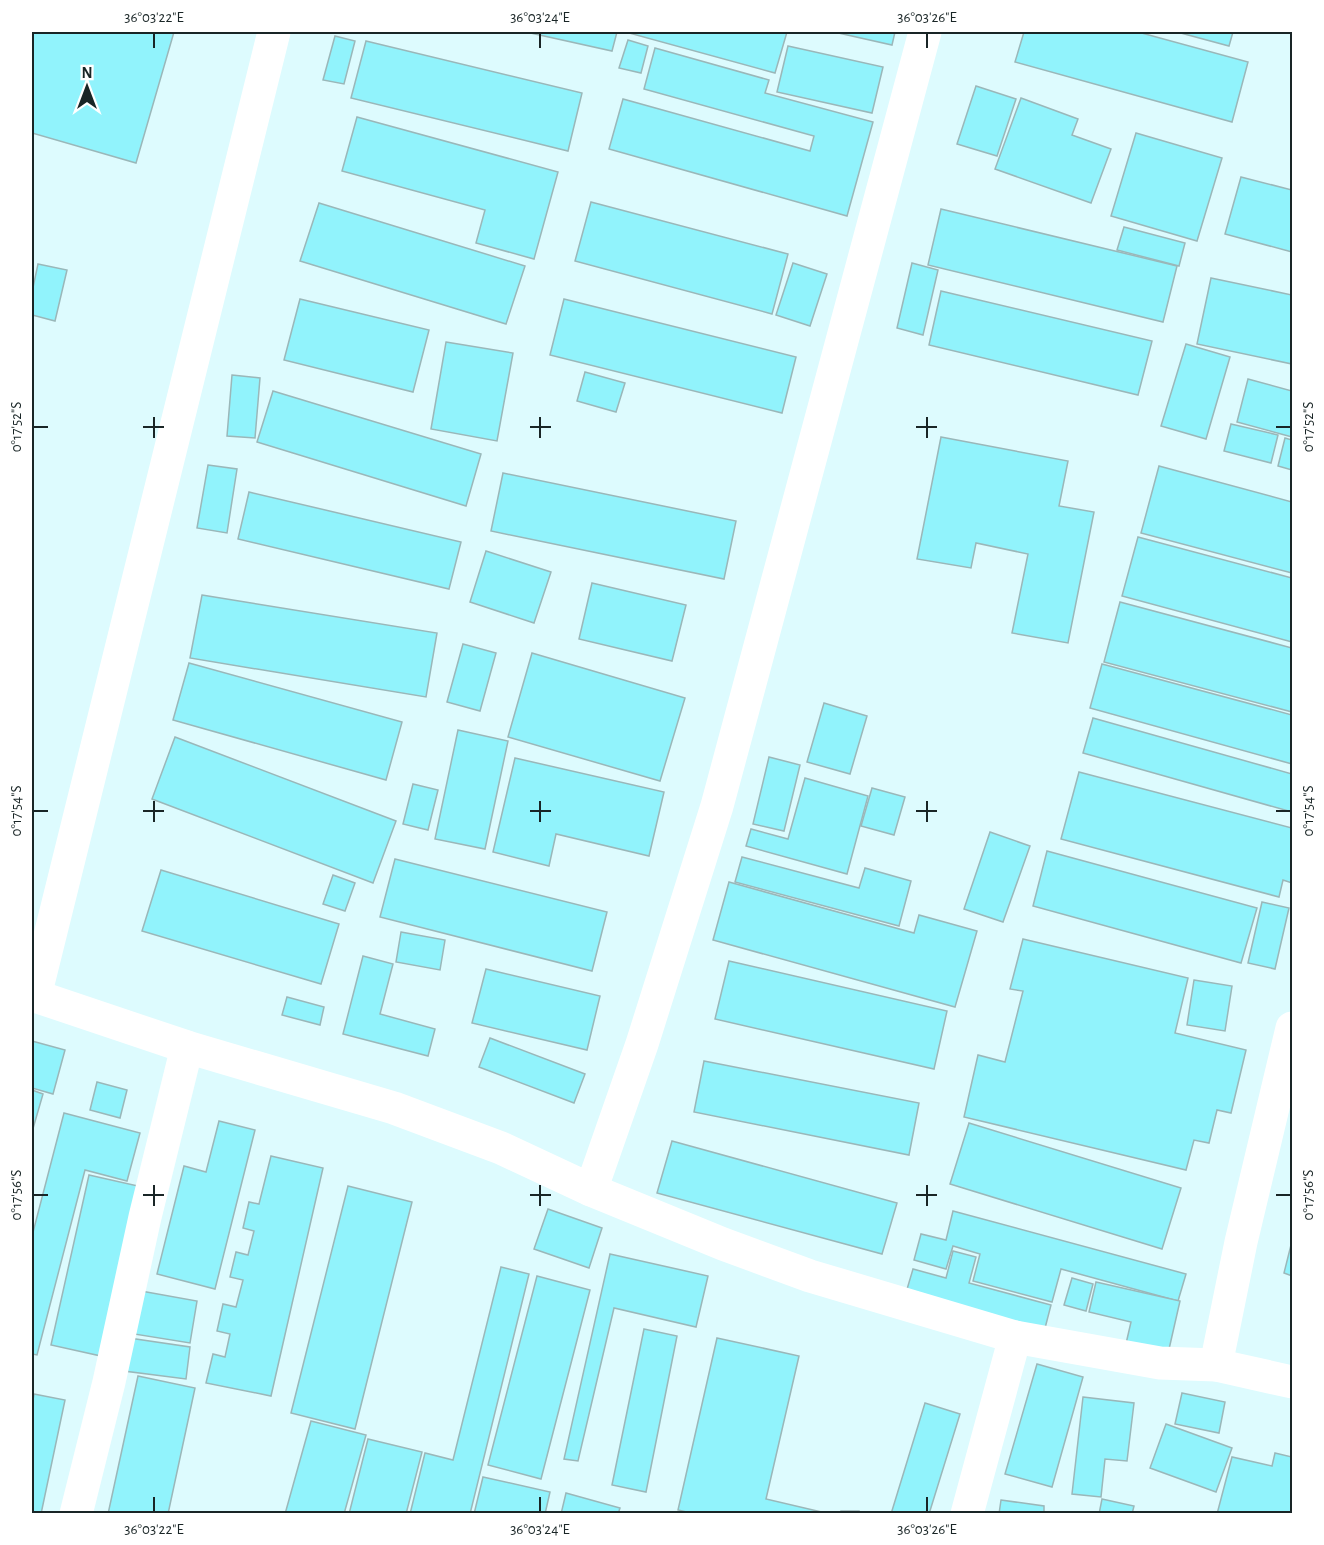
<svg xmlns="http://www.w3.org/2000/svg" width="1324" height="1545" viewBox="0 0 1324 1545" font-family="'Alegreya Sans',sans-serif">
	<style>
		.building { fill: #91f3fc; stroke: #9ab7b9; stroke-width: 1.5 }
		.lines { fill: none; stroke-linecap: round; stroke-linejoin: round }
		.minor { stroke: #fff; stroke-width: 33 }
		.ticks { fill: none; stroke: #192526; stroke-width: 2 }
		.neatline { fill: none; stroke: #192526; stroke-width: 2 }
		.ticks-label { font-size: 15px; text-anchor: middle; fill: #192526 }
	</style>
	<rect width="100%" height="100%" fill="#ddfbfe"/>
	<g class="building">
		<polygon points="32,32 174,32 136,163 32,133"/>
		<polygon points="526,32 617,32 612,51"/>
		<polygon points="834,32 895,32 892,45"/>
		<polygon points="1024,32 1138,32 1248,62 1232,122 1015,62"/>
		<polygon points="1177,32 1233,32 1229,46"/>
		<polygon points="629,33 629,32 787,32 775,73"/>
		<polygon points="335,36 355,41 344,84 323,80"/>
		<polygon points="628,40 648,46 641,73 619,68"/>
		<polygon points="366,41 582,93 568,151 351,98"/>
		<polygon points="788,46 883,67 872,113 777,92"/>
		<polygon points="655,48 769,80 765,93 873,122 847,216 609,149 623,99 810,151 814,136 644,89"/>
		<polygon points="976,86 1016,99 997,156 957,144"/>
		<polygon points="1021,98 1078,119 1072,135 1111,149 1091,203 995,169"/>
		<polygon points="357,117 558,172 534,259 476,243 485,210 342,171"/>
		<polygon points="1136,133 1222,158 1197,241 1111,216"/>
		<polygon points="1241,177 1292,190 1292,252 1225,234"/>
		<polygon points="591,202 788,254 772,314 575,261"/>
		<polygon points="319,203 525,266 506,324 300,261"/>
		<polygon points="941,209 1177,266 1163,322 928,265"/>
		<polygon points="1124,227 1185,243 1179,266 1117,250"/>
		<polygon points="793,263 827,274 810,326 776,315"/>
		<polygon points="912,263 938,270 923,335 897,328"/>
		<polygon points="38,264 67,270 55,321 32,315 32,292"/>
		<polygon points="1211,278 1292,295 1292,364 1197,344"/>
		<polygon points="941,291 1152,341 1138,395 929,345"/>
		<polygon points="300,299 429,330 413,392 284,360"/>
		<polygon points="564,299 796,357 782,413 550,355"/>
		<polygon points="446,342 513,353 497,441 431,429"/>
		<polygon points="1186,344 1230,357 1206,439 1161,426"/>
		<polygon points="585,372 625,383 616,412 577,401"/>
		<polygon points="232,375 260,378 255,438 227,436"/>
		<polygon points="1248,379 1292,391 1292,437 1237,422"/>
		<polygon points="273,391 481,454 466,506 257,442"/>
		<polygon points="1231,424 1278,435 1271,463 1224,451"/>
		<polygon points="941,437 1068,461 1059,506 1094,512 1068,643 1012,633 1028,554 976,543 971,568 917,559"/>
		<polygon points="1285,438 1292,440 1292,470 1278,466"/>
		<polygon points="208,465 237,469 227,533 197,528"/>
		<polygon points="1159,466 1292,502 1292,573 1141,533"/>
		<polygon points="503,473 736,521 724,579 491,531"/>
		<polygon points="249,492 461,542 449,589 238,539"/>
		<polygon points="1138,537 1292,578 1292,642 1122,596"/>
		<polygon points="486,551 551,572 534,623 470,602"/>
		<polygon points="592,583 686,605 672,661 579,639"/>
		<polygon points="202,595 437,633 426,697 190,658"/>
		<polygon points="1120,602 1292,648 1292,712 1104,662"/>
		<polygon points="463,644 496,653 480,711 447,702"/>
		<polygon points="532,653 685,698 660,781 508,737"/>
		<polygon points="189,663 402,722 386,780 173,720"/>
		<polygon points="1102,664 1292,715 1292,764 1090,708"/>
		<polygon points="824,703 867,716 850,774 807,762"/>
		<polygon points="1093,718 1292,774 1292,812 1083,753"/>
		<polygon points="458,730 508,741 485,849 435,839"/>
		<polygon points="175,737 396,821 373,883 152,799"/>
		<polygon points="769,757 800,765 784,831 753,824"/>
		<polygon points="515,758 664,792 649,856 556,834 549,866 493,852"/>
		<polygon points="1079,772 1292,828 1292,883 1283,880 1279,897 1061,839"/>
		<polygon points="805,778 868,796 847,874 746,846 751,829 788,839"/>
		<polygon points="413,784 438,790 428,830 403,824"/>
		<polygon points="872,788 905,797 894,835 861,826"/>
		<polygon points="990,832 1030,846 1003,922 964,909"/>
		<polygon points="1047,851 1257,908 1241,963 1033,906"/>
		<polygon points="742,857 859,888 865,868 911,881 899,926 735,882"/>
		<polygon points="395,859 607,912 592,971 380,917"/>
		<polygon points="161,870 339,924 321,984 142,931"/>
		<polygon points="333,875 355,883 345,911 323,904"/>
		<polygon points="729,882 914,933 919,915 977,931 955,1007 713,940"/>
		<polygon points="1262,902 1289,908 1275,969 1248,963"/>
		<polygon points="401,932 445,940 440,970 396,962"/>
		<polygon points="1023,939 1188,978 1175,1033 1246,1050 1231,1113 1217,1110 1209,1143 1194,1140 1186,1170 964,1117 978,1055 1005,1062 1023,991 1010,989"/>
		<polygon points="363,956 393,964 380,1014 435,1029 428,1056 343,1034"/>
		<polygon points="729,961 947,1011 934,1069 715,1019"/>
		<polygon points="486,969 600,996 587,1050 472,1023"/>
		<polygon points="1194,980 1232,986 1225,1031 1187,1025"/>
		<polygon points="287,997 324,1007 320,1025 282,1015"/>
		<polygon points="490,1038 585,1074 574,1103 479,1067"/>
		<polygon points="32,1041 65,1050 53,1094 32,1088"/>
		<polygon points="704,1061 919,1103 909,1155 694,1112"/>
		<polygon points="97,1082 127,1090 120,1118 90,1110"/>
		<polygon points="32,1090 43,1094 32,1132"/>
		<polygon points="64,1113 140,1133 127,1181 85,1170 37,1355 32,1354 32,1236"/>
		<polygon points="219,1121 255,1130 215,1289 157,1274 184,1166 206,1172"/>
		<polygon points="969,1123 1181,1188 1162,1249 950,1184"/>
		<polygon points="672,1141 897,1203 882,1254 657,1193"/>
		<polygon points="271,1156 323,1168 271,1396 206,1383 213,1354 225,1357 230,1334 217,1331 223,1304 236,1307 243,1280 230,1277 236,1252 248,1255 254,1231 243,1228 249,1202 259,1204"/>
		<polygon points="89,1175 138,1186 101,1356 51,1345"/>
		<polygon points="348,1186 412,1202 355,1429 291,1413"/>
		<polygon points="548,1209 602,1228 589,1268 534,1249"/>
		<polygon points="953,1211 1186,1274 1178,1301 1061,1269 1052,1302 973,1281 980,1254 953,1246 946,1269 914,1260 921,1234 946,1240"/>
		<polygon points="1292,1241 1292,1276 1284,1273"/>
		<polygon points="953,1251 976,1257 969,1283 1051,1305 1044,1332 905,1296 913,1269 946,1278"/>
		<polygon points="610,1254 708,1276 696,1327 614,1308 578,1461 564,1459"/>
		<polygon points="501,1267 529,1274 470,1514 410,1514 425,1453 453,1460"/>
		<polygon points="537,1276 590,1290 541,1479 488,1465"/>
		<polygon points="1072,1278 1093,1284 1086,1311 1064,1305"/>
		<polygon points="1096,1282 1180,1301 1167,1358 1125,1348 1131,1322 1089,1312"/>
		<polygon points="141,1291 197,1301 190,1343 134,1334"/>
		<polygon points="644,1329 677,1336 646,1492 612,1485"/>
		<polygon points="129,1338 190,1347 186,1379 124,1371"/>
		<polygon points="717,1338 799,1356 766,1499 830,1514 695,1514 678,1510"/>
		<polygon points="1037,1364 1083,1377 1052,1487 1005,1474"/>
		<polygon points="138,1376 195,1388 168,1514 108,1514"/>
		<polygon points="1182,1393 1225,1402 1219,1433 1175,1424"/>
		<polygon points="34,1394 65,1400 41,1514 32,1514 32,1405"/>
		<polygon points="1083,1397 1134,1403 1127,1461 1105,1459 1101,1497 1072,1494"/>
		<polygon points="925,1403 960,1414 929,1514 891,1514"/>
		<polygon points="311,1421 366,1435 344,1514 285,1514"/>
		<polygon points="1166,1424 1232,1448 1216,1492 1150,1468"/>
		<polygon points="368,1439 422,1452 406,1514 349,1514"/>
		<polygon points="1275,1453 1292,1457 1292,1514 1217,1514 1232,1457 1272,1466"/>
		<polygon points="483,1477 550,1492 545,1514 474,1514"/>
		<polygon points="566,1493 620,1508 618,1514 561,1514"/>
		<polygon points="1102,1499 1134,1506 1132,1514 1099,1514"/>
		<polygon points="1001,1500 1044,1506 1044,1514 999,1514"/>
		<rect x="841" y="1511" width="18" height="3"/>
	</g>
	<g class="lines">
		<g class="minor">
			<polyline points="32,995 187,1047 394,1108 501,1148 591,1190 642,1044 717,806 925,32"/>
			<polyline points="35,996 274,32"/>
			<polyline points="1292,1028 1241,1242 1216,1365 1292,1382"/>
			<polyline points="591,1190 723,1244 810,1276 1015,1337 1160,1363 1216,1365"/>
			<polyline points="76,1514 109,1382 145,1217 187,1047"/>
			<polyline points="967,1514 1015,1337"/>
		</g>
	</g>
	<path class="ticks" d="M154,33V48M540,33V48M927,33V48M154,417V438M540,417V438M927,417V438M33,427H48M143,427H164M530,427H551M916,427H937M1276,427H1291M154,801V822M540,801V822M927,801V822M33,811H48M143,811H164M530,811H551M916,811H937M1276,811H1291M154,1185V1206M540,1185V1206M927,1185V1206M33,1195H48M143,1195H164M530,1195H551M916,1195H937M1276,1195H1291M154,1497V1512M540,1497V1512M927,1497V1512"/>
	<rect width="1324" height="1545" fill="none" stroke="#ffffff" stroke-width="66"/>
	<g transform="translate(87 87)" stroke="#ffffff" stroke-width="4.5" paint-order="stroke">
	<path d="M0-4.5L10 22L0 15L-10 22Z" fill="#192526"/>
	<text y="-9" font-size="16" font-weight="bold" text-anchor="middle" fill="#192526">N</text>
	</g>
	<rect x="33" y="33" width="1258" height="1479" class="neatline"/>
	<g class="ticks-label">
		<text x="154" y="22">36°03'22"E</text>
		<text x="540" y="22">36°03'24"E</text>
		<text x="927" y="22">36°03'26"E</text>
		<text transform="translate(16 427) rotate(-90)" y="5">0°17'52"S</text>
		<text transform="translate(1308 427) rotate(-90)" y="5">0°17'52"S</text>
		<text transform="translate(16 811) rotate(-90)" y="5">0°17'54"S</text>
		<text transform="translate(1308 811) rotate(-90)" y="5">0°17'54"S</text>
		<text transform="translate(16 1195) rotate(-90)" y="5">0°17'56"S</text>
		<text transform="translate(1308 1195) rotate(-90)" y="5">0°17'56"S</text>
		<text x="154" y="1534">36°03'22"E</text>
		<text x="540" y="1534">36°03'24"E</text>
		<text x="927" y="1534">36°03'26"E</text>
	</g>
</svg>
